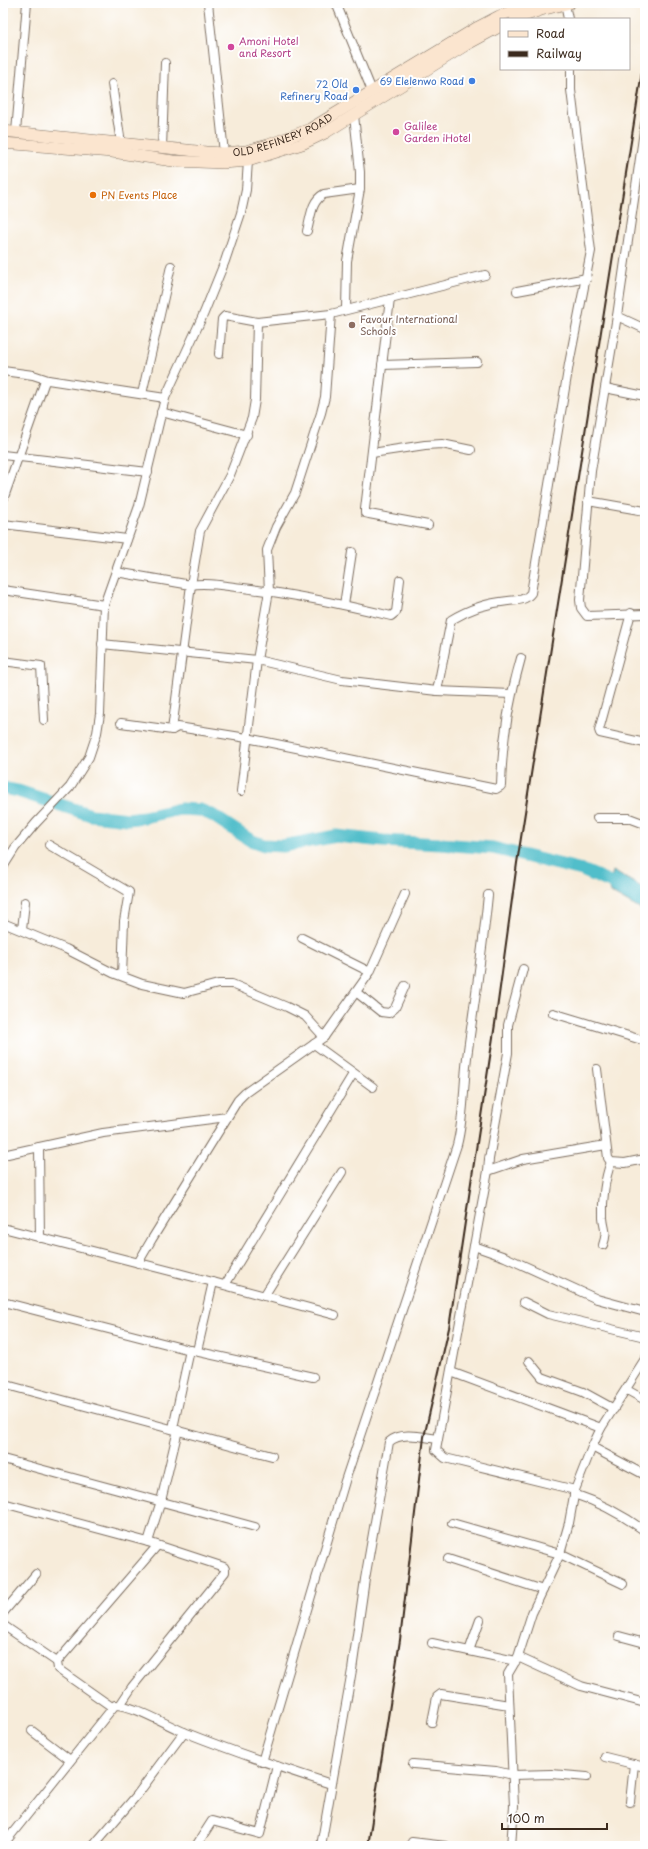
<svg xmlns="http://www.w3.org/2000/svg" width="648" height="1849" viewBox="0 0 648 1849" font-family="'Playpen Sans',sans-serif">
	<style>
		.water { fill: #51beca; stroke: #467474 }
		.lines { fill: none; stroke-linecap: round; stroke-linejoin: round }
		.river { stroke: #51beca; stroke-width: 13 }
		.minor-casing { stroke: #7d6e60; stroke-width: 10 }
		.secondary-casing { stroke: #7d6e60; stroke-width: 12 }
		.minor { stroke: #fff; stroke-width: 8 }
		.secondary { stroke: #fbe5cf; stroke-width: 11 }
		.rail { stroke: #3b2a1e; stroke-width: 2 }
		.hotel-dot { fill: #d1479c; stroke: #fff; stroke-width: 1.5 }
		.shop-dot { fill: #3f7fe0; stroke: #fff; stroke-width: 1.5 }
		.food-dot { fill: #e8710a; stroke: #fff; stroke-width: 1.5 }
		.education-dot { fill: #8d6e63; stroke: #fff; stroke-width: 1.5 }
		.labels { text-anchor: middle; stroke-width: 4; stroke-linejoin: round; paint-order: stroke }
		.hotel-label { font-size: 10px; fill: #b23c85; stroke: #fff; text-anchor: start }
		.shop-label { font-size: 10px; fill: #366cbe; stroke: #fff; text-anchor: end }
		.street-label { font-size: 10px; fill: #3b2a1e; stroke: #fff }
		.food-label { font-size: 10px; fill: #c56008; stroke: #fff; text-anchor: start }
		.education-label { font-size: 10px; fill: #785e54; stroke: #fff; text-anchor: start }
	</style>
	<rect width="100%" height="100%" fill="#fff"/>
	<filter id="ink" filterUnits="userSpaceOnUse"><feTurbulence type="fractalNoise" baseFrequency=".025" numOctaves="2"/><feDisplacementMap in="SourceGraphic" scale="8" xChannelSelector="R" yChannelSelector="G"/><feConvolveMatrix kernelMatrix="1 2 1 2 8 2 1 2 1" color-interpolation-filters="sRGB"/></filter>
	<filter id="wash" filterUnits="userSpaceOnUse"><feTurbulence type="fractalNoise" baseFrequency=".012" numOctaves="4" result="noise"/><feDisplacementMap in="SourceGraphic" scale="16" xChannelSelector="R" yChannelSelector="G"/><feGaussianBlur stdDeviation="0.9" result="paint"/><feColorMatrix in="noise" values="0 0 0 0 0 0 0 0 0 0 0 0 0 0 0 0 0 1.4 0 .05"/><feComposite in="paint" operator="in"/></filter>
	<g filter="url(#wash)">
		<rect width="100%" height="100%" fill="#f7ecda"/>
		<polygon class="water" points="613,871 645,889 645,912 610,892 610,882"/>
		<g class="lines">
			<polyline class="river" points="3,788 18,791 91,815 128,819 144,817 180,809 200,810 212,815 250,840 264,845 283,846 336,836 383,841 440,844 493,848 582,870 610,882 645,901"/>
		</g>
	</g>
	<g filter="url(#ink)">
		<g class="lines">
			<g class="minor-casing">
				<g id="minor">
					<polyline points="208,3 224,153"/>
					<polyline points="336,3 372,91"/>
					<polyline points="565,4 568,19"/>
					<polyline points="112,84 121,143"/>
					<polyline points="645,124 617,316 591,471 580,600 581,608 587,616 645,614"/>
					<polyline points="16,132 27,3"/>
					<polyline points="162,148 165,63"/>
					<path d="M307,231C311,217 311,201 324,194L360,189"/>
					<polyline points="517,291 587,278"/>
					<polyline points="390,299 365,509 365,513 369,514 428,525"/>
					<polyline points="346,309 347,261 360,189 360,172 354,115"/>
					<polyline points="617,316 645,329"/>
					<polyline points="219,354 222,319 225,316 257,322 331,314 485,275"/>
					<polyline points="382,365 477,362"/>
					<polyline points="3,371 33,375 48,380"/>
					<polyline points="605,388 645,396"/>
					<polyline points="142,394 171,266"/>
					<polyline points="161,412 247,435"/>
					<polyline points="372,453 425,445 442,444 471,450"/>
					<polyline points="3,455 148,472"/>
					<polyline points="3,500 45,381 48,380 165,398"/>
					<polyline points="588,501 645,511"/>
					<polyline points="3,524 127,539"/>
					<path d="M116,572L191,585C208,582 225,586 243,588C293,594 342,604 391,616L396,612L400,580"/>
					<polyline points="3,590 104,605"/>
					<polyline points="344,605 352,552"/>
					<polyline points="631,613 599,730 600,733 645,743"/>
					<polyline points="102,644 257,660 342,680 411,688 437,691 511,694"/>
					<polyline points="3,661 41,666 44,720"/>
					<path d="M437,691L451,620C469,609 486,603 508,601C517,600 525,601 531,593L569,364L591,251L571,90V69"/>
					<path d="M121,723L172,730L178,727L247,738L496,789L501,786C502,743 509,699 521,658"/>
					<polyline points="172,730 191,585 200,531 230,475 252,418 255,400 257,322"/>
					<polyline points="241,791 257,660 269,591 267,550 276,527 295,493 321,413 325,397 331,314"/>
					<polyline points="597,818 629,818 645,824"/>
					<polyline points="49,845 129,892 124,921 122,976"/>
					<polyline points="3,867 15,848 36,823 70,787 89,757 97,733 100,714 104,605 139,506 165,398 204,313 225,261 241,213 246,190 248,161 247,156"/>
					<polyline points="3,923 66,949 113,973 142,984 184,993 218,984 232,984 287,1007 305,1016 324,1037"/>
					<polyline points="22,930 25,902"/>
					<polyline points="302,938 370,972"/>
					<polyline points="523,969 508,1025 508,1053 489,1159 488,1171 436,1450 445,1458 575,1490"/>
					<polyline points="356,992 381,1012 389,1013 395,1008 405,986"/>
					<polyline points="553,1013 645,1041"/>
					<polyline points="314,1044 373,1087"/>
					<polyline points="597,1069 608,1158 611,1162 625,1163 645,1159"/>
					<polyline points="39,1147 40,1238"/>
					<polyline points="3,1155 103,1133 227,1117"/>
					<polyline points="488,1171 523,1159 606,1145"/>
					<polyline points="3,1228 213,1282 335,1315"/>
					<path d="M603,1245C608,1231 604,1230 603,1218C602,1200 605,1178 611,1162"/>
					<polyline points="474,1246 505,1257 597,1299 645,1312"/>
					<polyline points="138,1263 152,1239 238,1100 245,1093 324,1037 370,972 405,894"/>
					<polyline points="225,1285 353,1074"/>
					<polyline points="264,1296 342,1172"/>
					<polyline points="3,1302 190,1350 313,1377"/>
					<polyline points="524,1302 548,1314 645,1337"/>
					<polyline points="197,1351 213,1282"/>
					<polyline points="529,1361 542,1377 583,1392 614,1409"/>
					<polyline points="451,1372 601,1428"/>
					<polyline points="3,1384 272,1456"/>
					<polyline points="627,1390 645,1400"/>
					<polyline points="173,1428 190,1350"/>
					<polyline points="592,1447 645,1475"/>
					<polyline points="3,1459 255,1527"/>
					<path d="M574,1494C599,1502 624,1516 645,1531"/>
					<polyline points="3,1503 148,1542 224,1567 225,1569 225,1572 132,1687 120,1705"/>
					<polyline points="452,1523 560,1554 623,1584"/>
					<polyline points="148,1542 161,1501 178,1430"/>
					<polyline points="448,1559 543,1590"/>
					<polyline points="3,1613 36,1574"/>
					<polyline points="3,1625 57,1662"/>
					<polyline points="619,1636 645,1643"/>
					<polyline points="432,1643 516,1661"/>
					<polyline points="469,1651 480,1620"/>
					<polyline points="518,1657 581,1686 645,1703"/>
					<polyline points="112,1707 58,1669 57,1662 157,1546"/>
					<polyline points="432,1722 437,1697 441,1694 509,1705"/>
					<polyline points="32,1731 70,1760"/>
					<polyline points="605,1757 645,1767"/>
					<path d="M262,1762L345,1481L457,1145C465,1114 463,1082 468,1050C475,999 483,947 488,895"/>
					<polyline points="413,1764 496,1771 513,1775 551,1774 587,1777"/>
					<polyline points="630,1802 634,1764"/>
					<polyline points="412,1842 446,1846"/>
					<path d="M3,1845L115,1705C131,1704 167,1725 184,1732C232,1751 281,1768 331,1784"/>
					<polyline points="93,1846 137,1795 184,1732"/>
					<polyline points="196,1846 212,1821 260,1834 277,1766"/>
					<path d="M321,1846L352,1670L365,1579L389,1442C402,1431 422,1437 438,1439"/>
					<polyline points="511,1846 514,1806 508,1674 518,1657 532,1613 560,1554 569,1523 575,1490 592,1447 601,1428 645,1359"/>
				</g>
			</g>
			<g class="secondary-casing">
				<g id="secondary">
					<polyline points="515,19 541,10 570,3"/>
					<path id="s1" d="M3,131L206,152L224,153L246,151L268,145L310,129L478,27L499,16L533,3"/>
					<polyline points="3,143 112,152 173,161 223,163 248,161 302,144 325,133 466,45 501,26"/>
				</g>
			</g>
			<use href="#minor" class="minor"/>
			<use href="#secondary" class="secondary"/>
			<polyline class="rail" points="368,1846 400,1640 424,1437 449,1328 495,1024 517,863 645,53"/>
		</g>
	</g>
	<g class="hotel-dot">
		<circle cx="231" cy="47" r="4"/>
		<circle cx="396" cy="132" r="4"/>
	</g>
	<g class="shop-dot">
		<circle cx="472" cy="81" r="4"/>
		<circle cx="356" cy="90" r="4"/>
	</g>
	<circle class="food-dot" cx="93" cy="195" r="4"/>
	<circle class="education-dot" cx="352" cy="325" r="4"/>
	<g class="labels">
		<g class="hotel-label">
			<text x="239" y="45">Amoni Hotel<tspan x="239" dy="12">and Resort</tspan></text>
			<text x="404" y="130">Galilee<tspan x="404" dy="12">Garden iHotel</tspan></text>
		</g>
		<g class="shop-label">
			<text x="464" y="85">69 Elelenwo Road</text>
			<text x="348" y="88">72 Old<tspan x="348" dy="12">Refinery Road</tspan></text>
		</g>
		<g class="street-label">
			<text dy="4" stroke="none"><textPath href="#s1" startOffset="284">OLD REFINERY ROAD</textPath></text>
		</g>
		<g class="food-label">
			<text x="101" y="199">PN Events Place</text>
		</g>
		<g class="education-label">
			<text x="360" y="323">Favour International<tspan x="360" dy="12">Schools</tspan></text>
		</g>
	</g>
	<rect width="648" height="1849" fill="none" stroke="#fff" stroke-width="16"/>
	<rect x="500" y="18" width="130" height="52" fill="#ffffff" stroke="#b1aaa5"/>
	<rect x="508" y="31" width="20" height="6" fill="#fbe5cf" stroke="#b1aaa5"/>
	<text x="536" y="38" font-size="12" fill="#3b2a1e">Road</text>
	<rect x="508" y="51" width="20" height="6" fill="#3b2a1e" stroke="#b1aaa5"/>
	<text x="536" y="58" font-size="12" fill="#3b2a1e">Railway</text>
	<path d="M502 1823v6h105v-6" fill="none" stroke="#3b2a1e" stroke-width="2"/>
	<text x="508" y="1823" font-size="12" fill="#3b2a1e" stroke="#ffffff" stroke-width="3" paint-order="stroke">100 m</text>
</svg>
